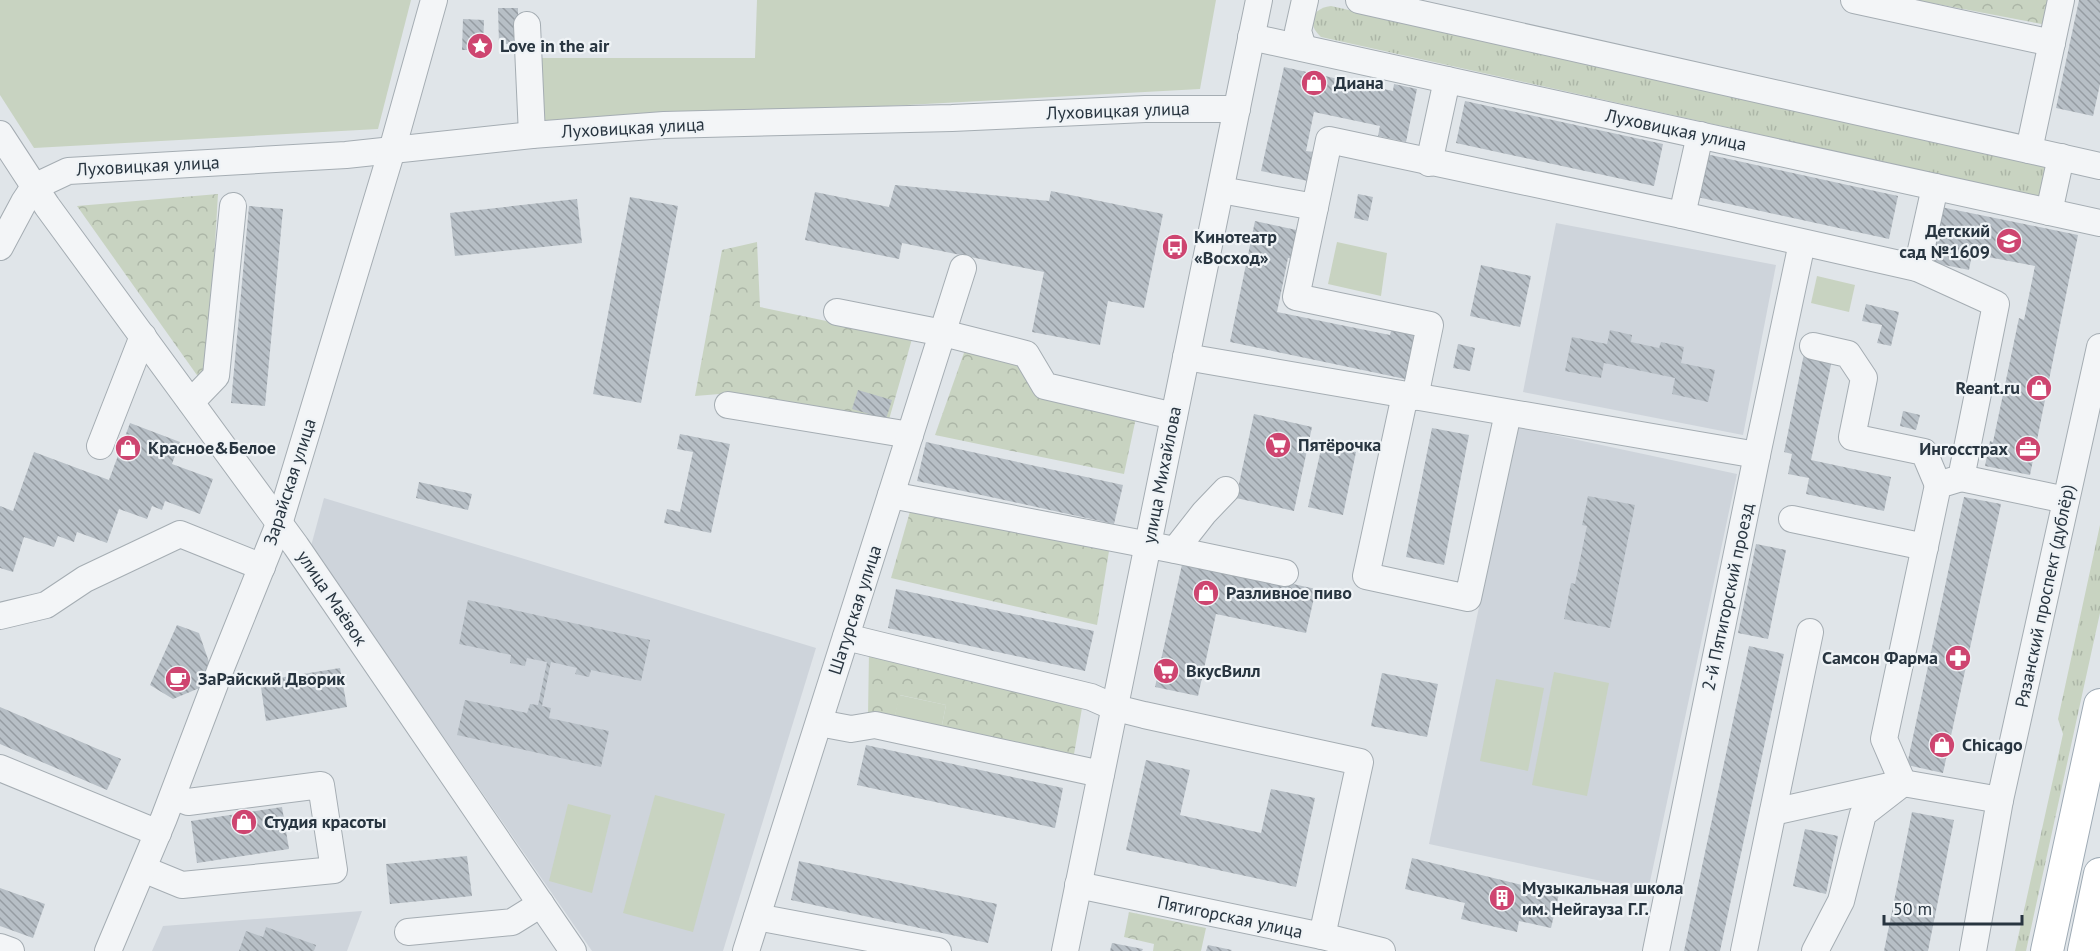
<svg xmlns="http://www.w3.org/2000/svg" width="2100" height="951" viewBox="0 0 2100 951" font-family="'PT Sans',sans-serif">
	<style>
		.built { fill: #ced4db }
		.grass { fill: url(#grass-tufts) }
		.forest { fill: url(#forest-crowns) }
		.green { fill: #c8d3c1 }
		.building { fill: url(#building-back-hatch) }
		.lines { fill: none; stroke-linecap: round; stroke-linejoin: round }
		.minor-casing { stroke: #a5adb3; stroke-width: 28 }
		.major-casing { stroke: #9fabb5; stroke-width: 34 }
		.minor { stroke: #f3f5f7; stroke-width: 26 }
		.major { stroke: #fff; stroke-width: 32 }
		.labels { text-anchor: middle; stroke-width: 4.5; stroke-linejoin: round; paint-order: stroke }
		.poi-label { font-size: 18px; font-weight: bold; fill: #283540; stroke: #eff3f6; text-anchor: start }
		.street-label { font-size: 18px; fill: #283540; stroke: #eff3f6 }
	</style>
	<defs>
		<pattern id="grass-tufts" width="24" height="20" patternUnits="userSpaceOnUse" patternTransform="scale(1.5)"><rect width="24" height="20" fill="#c8d3c1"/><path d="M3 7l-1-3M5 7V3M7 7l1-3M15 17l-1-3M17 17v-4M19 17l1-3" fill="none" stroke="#acb6a7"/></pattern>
		<pattern id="forest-crowns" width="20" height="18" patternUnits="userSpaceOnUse" patternTransform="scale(1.5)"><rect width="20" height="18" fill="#c8d3c1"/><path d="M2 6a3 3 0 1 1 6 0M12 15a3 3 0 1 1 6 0" fill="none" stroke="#acb6a7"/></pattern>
		<pattern id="building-back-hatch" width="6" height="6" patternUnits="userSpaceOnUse" patternTransform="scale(1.5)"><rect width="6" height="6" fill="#b7bfc6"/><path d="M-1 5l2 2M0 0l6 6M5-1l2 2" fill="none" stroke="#959ca2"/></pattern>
	</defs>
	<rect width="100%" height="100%" fill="#e0e5e9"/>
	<g class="built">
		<polygon points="1556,223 1776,265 1743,435 1523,392"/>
		<polygon points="1517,427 1737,474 1648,891 1429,844"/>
		<polygon points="324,498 816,648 723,951 592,951 311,546"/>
		<polygon points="362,911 347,951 152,951 163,926"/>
	</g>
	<g class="grass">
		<path d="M1331,6L2049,165L2041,197L1321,37C1306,24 1312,8 1331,6Z"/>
		<polygon points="2100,525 2100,613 2026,951 2015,951 2063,734 2058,719"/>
	</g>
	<g class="forest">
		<polygon points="1916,0 2051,0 2047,25"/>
		<polygon points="218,194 208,359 199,378 77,206"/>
		<polygon points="757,242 760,307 912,339 888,423 732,393 695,396 722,250"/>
		<polygon points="965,350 1015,359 1137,413 1124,474 935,435"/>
		<polygon points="911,508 1110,545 1097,625 891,578"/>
		<polygon points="869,652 1082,708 1073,760 941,730 946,705 900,695 894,720 868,715"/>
		<polygon points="1129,912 1206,928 1201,951 1153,951 1154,944 1124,937"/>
	</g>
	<g class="green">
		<polygon points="0,0 411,0 378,129 34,148 0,95"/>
		<polygon points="757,0 1216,0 1200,89 539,125 535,58 755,58"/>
		<polygon points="1337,242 1387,253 1381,296 1328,284"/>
		<polygon points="1817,276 1855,285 1849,312 1811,303"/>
		<polygon points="1554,672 1609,683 1587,796 1532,785"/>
		<polygon points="1496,679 1544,688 1528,771 1480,761"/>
		<polygon points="899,695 946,705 941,730 894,720"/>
		<polygon points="655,795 725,814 693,932 623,913"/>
		<polygon points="568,804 611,815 592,893 549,881"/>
	</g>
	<g class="building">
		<polygon points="2079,0 2100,0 2100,84 2093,116 2056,108"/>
		<polygon points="498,8 518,8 518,44 499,44"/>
		<polygon points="463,19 484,20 483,50 462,50"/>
		<polygon points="1284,67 1393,91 1394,84 1417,89 1406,142 1378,136 1380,126 1314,112 1306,151 1314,152 1308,181 1261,171"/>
		<polygon points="1465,101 1663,144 1654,186 1456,143"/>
		<polygon points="1706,154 1898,196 1889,239 1697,197"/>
		<polygon points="895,185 1049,201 1051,191 1163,214 1144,308 1108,301 1100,345 1032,332 1044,272 902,243 899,259 805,240 815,192 889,207"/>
		<polygon points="1358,194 1373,197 1368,221 1354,218"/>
		<polygon points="630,197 678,206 641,403 593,394"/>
		<polygon points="577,199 582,243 455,256 450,213"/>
		<polygon points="249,206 283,209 265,406 231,403"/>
		<polygon points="1941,207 2078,235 2030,475 1985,466 1990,441 1993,442 2019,318 2024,320 2035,266 1972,254 1969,270 1930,262"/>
		<polygon points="1255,221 1301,231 1295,259 1288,258 1277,312 1390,335 1392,327 1420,333 1410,380 1230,342"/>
		<polygon points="1481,265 1531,276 1520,327 1470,316"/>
		<polygon points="1866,304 1899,312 1891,346 1877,343 1882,325 1862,321"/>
		<polygon points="1610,330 1632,335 1631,342 1659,348 1661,342 1684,347 1681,363 1715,370 1708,402 1672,394 1675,378 1604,363 1601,378 1565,371 1572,337 1607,344"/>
		<polygon points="1458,344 1475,348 1470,371 1453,368"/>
		<polygon points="1804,354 1832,360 1811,460 1891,477 1884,511 1806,494 1809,478 1788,474 1792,454 1784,452"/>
		<polygon points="858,390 892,400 886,419 852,409"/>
		<polygon points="1903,411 1920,415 1916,430 1900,426"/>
		<polygon points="1254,414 1312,427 1294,511 1236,498"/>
		<polygon points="130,423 180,442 172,464 213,479 200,514 165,501 162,510 152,506 147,519 119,509 107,543 77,532 74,542 58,536 54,547 24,537 13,572 0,568 0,506 13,511 34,452 109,480"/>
		<polygon points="1432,428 1469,435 1444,565 1406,557"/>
		<polygon points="680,434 730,444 711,533 664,523 667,509 680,512 693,452 677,449"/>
		<polygon points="926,442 1123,485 1114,524 917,481"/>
		<polygon points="1322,445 1356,452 1343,515 1308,507"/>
		<polygon points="419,482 472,494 468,510 416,498"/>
		<polygon points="1588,496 1635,505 1610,628 1564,619 1571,583 1575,584 1587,526 1582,525"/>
		<polygon points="1964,497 2001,504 1943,773 1907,765"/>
		<polygon points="1756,544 1786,550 1768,639 1738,633"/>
		<polygon points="1183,560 1316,589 1306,633 1216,614 1198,696 1155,687"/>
		<polygon points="896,589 1094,631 1085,671 888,628"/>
		<polygon points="468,600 650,640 641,681 591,670 589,677 575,674 577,668 551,662 542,706 551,708 549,718 609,731 601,767 457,735 465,700 527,713 530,704 538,705 547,662 527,658 525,666 510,663 511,655 459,644"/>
		<polygon points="177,625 199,633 210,665 202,687 173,699 150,685"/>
		<polygon points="1749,646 1784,654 1720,951 1684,951"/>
		<polygon points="340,668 347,707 266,721 260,681"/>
		<polygon points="1382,673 1438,684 1427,737 1371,726"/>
		<polygon points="0,707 121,759 107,790 0,744"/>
		<polygon points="866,745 1063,788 1055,828 857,785"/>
		<polygon points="1146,760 1190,770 1180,815 1261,833 1271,789 1315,798 1296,887 1126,850"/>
		<polygon points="282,807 289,849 197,863 191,821"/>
		<polygon points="1912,812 1954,820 1928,951 1884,951"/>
		<polygon points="1805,829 1838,836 1826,894 1793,886"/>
		<polygon points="467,856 472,896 390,904 386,864"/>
		<polygon points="1412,858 1559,894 1551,928 1519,921 1517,932 1461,919 1465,903 1405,889"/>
		<polygon points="799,861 997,904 988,943 791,900"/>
		<polygon points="0,888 45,904 33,938 0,926"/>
		<polygon points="266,927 316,945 314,951 239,951 246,931 263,937"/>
		<polygon points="1112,943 1143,949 1142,951 1110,951"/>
		<polygon points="1208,945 1232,950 1231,951 1206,951"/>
	</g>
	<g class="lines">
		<g class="minor-casing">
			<g id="minor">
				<polyline points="1359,0 2100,166"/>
				<polyline points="1854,0 2052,43"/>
				<polyline points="527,25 532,135"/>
				<polyline points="1251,37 2100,223"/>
				<polyline points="1303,48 1298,31 1305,0"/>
				<polyline points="0,134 47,206 296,546 573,951"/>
				<polyline points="2029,150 2061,0"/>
				<polyline points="1429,163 1447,80"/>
				<polyline points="1221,190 1315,207 1329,140 1682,215 1917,268 1996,304 1961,478 1938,485 1884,739 1903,783 1863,814 1841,901 1815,951"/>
				<polyline points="1315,207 1296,297 1430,325 1415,397"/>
				<polyline points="2049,212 2061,157"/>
				<polyline points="1682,215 1700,135"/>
				<polyline points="0,247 24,202 34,187 68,171 346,155 532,135 664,125 952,118 1145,109 1237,109"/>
				<polyline points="1917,268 1935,187"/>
				<polyline points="837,312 943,333 1026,354 1045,386 1174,416"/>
				<polyline points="1813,346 1848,354 1864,378 1852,437 1924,452 1938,485"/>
				<polyline points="1186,357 1757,455"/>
				<polyline points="1405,395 1366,576 1468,598 1508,413"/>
				<polyline points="191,402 216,376 233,206"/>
				<polyline points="728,405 910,435"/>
				<polyline points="100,446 143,336"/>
				<polyline points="1961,478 2066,500"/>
				<polyline points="891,495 1175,550 1285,573"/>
				<polyline points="1792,519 1925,547"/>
				<polyline points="1175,550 1204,513 1226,490"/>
				<polyline points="0,616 46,605 85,579 180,534 262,567"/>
				<polyline points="846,637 1091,697 1116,708 1144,715 1360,762 1322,936"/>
				<polyline points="819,723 851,729 875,725 1101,774"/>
				<polyline points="0,768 158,833"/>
				<polyline points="1773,812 1903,783 2000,800"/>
				<polyline points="143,869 182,885 334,870 321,785 188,802 173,796"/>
				<polyline points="1078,885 1322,936 1382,951"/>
				<polyline points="757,917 938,951"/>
				<polyline points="408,932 512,922 541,904"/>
				<polyline points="0,947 11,951"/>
				<polyline points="108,951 164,818 221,668 279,524 392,150 434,0"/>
				<polyline points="746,951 963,268"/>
				<polyline points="1065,951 1259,0"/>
				<polyline points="1656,951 1757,455 1802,243"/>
				<polyline points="1744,951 1810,632"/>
				<polyline points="1973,951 2000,800 2100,347"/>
			</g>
		</g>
		<g class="major-casing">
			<g id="major">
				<polyline points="2047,951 2100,705"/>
				<polyline points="2084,951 2100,874"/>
			</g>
		</g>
		<use href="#minor" class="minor"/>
		<use href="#major" class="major"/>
	</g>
	<defs>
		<g id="sight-disc" transform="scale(1.35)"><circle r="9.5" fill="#ce4570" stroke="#eff3f6"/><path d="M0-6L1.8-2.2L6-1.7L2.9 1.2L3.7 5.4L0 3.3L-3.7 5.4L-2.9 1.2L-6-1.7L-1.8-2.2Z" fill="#fff"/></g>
		<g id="shop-disc" transform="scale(1.35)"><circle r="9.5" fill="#ce4570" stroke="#eff3f6"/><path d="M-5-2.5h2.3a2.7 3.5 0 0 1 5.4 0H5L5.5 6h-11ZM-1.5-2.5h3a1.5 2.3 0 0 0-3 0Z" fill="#fff"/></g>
		<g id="school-disc" transform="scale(1.35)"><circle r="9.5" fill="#ce4570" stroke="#eff3f6"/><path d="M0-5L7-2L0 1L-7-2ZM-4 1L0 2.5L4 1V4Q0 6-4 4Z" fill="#fff"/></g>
		<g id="bus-disc" transform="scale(1.35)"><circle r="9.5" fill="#ce4570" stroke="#eff3f6"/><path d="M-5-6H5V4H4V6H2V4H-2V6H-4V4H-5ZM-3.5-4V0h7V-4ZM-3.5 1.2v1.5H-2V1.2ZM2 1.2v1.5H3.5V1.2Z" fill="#fff"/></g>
		<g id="supermarket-disc" transform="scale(1.35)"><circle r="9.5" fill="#ce4570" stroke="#eff3f6"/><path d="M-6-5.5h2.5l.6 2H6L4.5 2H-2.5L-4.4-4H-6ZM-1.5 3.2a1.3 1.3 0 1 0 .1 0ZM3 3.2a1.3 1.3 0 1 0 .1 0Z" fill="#fff"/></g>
		<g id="office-disc" transform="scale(1.35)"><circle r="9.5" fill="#ce4570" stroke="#eff3f6"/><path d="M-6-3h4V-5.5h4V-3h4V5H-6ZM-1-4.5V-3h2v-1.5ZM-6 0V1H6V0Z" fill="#fff"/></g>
		<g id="pharmacy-disc" transform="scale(1.35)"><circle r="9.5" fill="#ce4570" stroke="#eff3f6"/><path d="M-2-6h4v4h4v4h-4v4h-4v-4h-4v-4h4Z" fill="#fff"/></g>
		<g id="cafe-disc" transform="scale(1.35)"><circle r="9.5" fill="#ce4570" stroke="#eff3f6"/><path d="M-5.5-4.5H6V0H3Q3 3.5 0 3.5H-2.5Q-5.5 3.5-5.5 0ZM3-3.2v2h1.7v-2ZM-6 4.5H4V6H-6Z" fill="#fff"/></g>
		<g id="building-disc" transform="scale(1.35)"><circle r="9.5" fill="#ce4570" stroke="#eff3f6"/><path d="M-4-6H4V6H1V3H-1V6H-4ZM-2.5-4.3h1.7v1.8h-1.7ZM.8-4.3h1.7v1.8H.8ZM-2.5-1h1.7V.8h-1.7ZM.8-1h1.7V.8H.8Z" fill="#fff"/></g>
	</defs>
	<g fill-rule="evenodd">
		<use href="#sight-disc" x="480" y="46"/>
		<use href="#shop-disc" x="1314" y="83"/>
		<use href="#school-disc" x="2009" y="241"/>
		<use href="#bus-disc" x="1175" y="247"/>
		<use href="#shop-disc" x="2039" y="388"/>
		<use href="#supermarket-disc" x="1278" y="445"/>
		<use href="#shop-disc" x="128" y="448"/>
		<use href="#office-disc" x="2028" y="449"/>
		<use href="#shop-disc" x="1206" y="593"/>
		<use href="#pharmacy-disc" x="1958" y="658"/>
		<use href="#supermarket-disc" x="1166" y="671"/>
		<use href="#cafe-disc" x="178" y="679"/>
		<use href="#shop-disc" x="1942" y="745"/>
		<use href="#shop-disc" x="244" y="822"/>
		<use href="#building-disc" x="1502" y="898"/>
	</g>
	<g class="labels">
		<g class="poi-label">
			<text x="500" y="52">Love in the air</text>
			<text x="1334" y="89">Диана</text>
			<text x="1990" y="237" text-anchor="end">Детский<tspan x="1990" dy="21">сад №1609</tspan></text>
			<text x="1194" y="243">Кинотеатр<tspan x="1194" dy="21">«Восход»</tspan></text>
			<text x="2020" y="394" text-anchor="end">Reant.ru</text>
			<text x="1298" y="451">Пятёрочка</text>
			<text x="148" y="454">Красное&amp;Белое</text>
			<text x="2008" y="455" text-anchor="end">Ингосстрах</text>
			<text x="1226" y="599">Разливное пиво</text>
			<text x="1938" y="664" text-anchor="end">Самсон Фарма</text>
			<text x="1186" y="677">ВкусВилл</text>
			<text x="198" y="685">ЗаРайский Дворик</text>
			<text x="1962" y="751">Chicago</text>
			<text x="264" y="828">Студия красоты</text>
			<text x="1522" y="894">Музыкальная школа<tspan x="1522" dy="21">им. Нейгауза Г.Г.</tspan></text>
		</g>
		<g class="street-label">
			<text transform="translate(1118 111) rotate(-2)" y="6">Луховицкая улица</text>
			<text transform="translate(633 128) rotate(-3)" y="6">Луховицкая улица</text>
			<text transform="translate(1676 130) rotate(12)" y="6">Луховицкая улица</text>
			<text transform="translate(148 166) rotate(-3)" y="6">Луховицкая улица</text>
			<text transform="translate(1162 475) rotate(-79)" y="6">улица Михайлова</text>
			<text transform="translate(290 482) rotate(-72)" y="6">Зарайская улица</text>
			<text transform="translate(2045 596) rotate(-78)" y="6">Рязанский проспект (дублёр)</text>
			<text transform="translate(1728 597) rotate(-78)" y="6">2-й Пятигорский проезд</text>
			<text transform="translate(332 598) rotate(56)" y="6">улица Маёвок</text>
			<text transform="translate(855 610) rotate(-72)" y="6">Шатурская улица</text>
			<text transform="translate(1230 917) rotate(12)" y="6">Пятигорская улица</text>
		</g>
	</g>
	<path d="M1884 915v9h138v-9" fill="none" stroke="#283540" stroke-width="3"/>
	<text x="1893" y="915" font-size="18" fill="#283540" stroke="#eff3f6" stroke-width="4.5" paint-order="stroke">50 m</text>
</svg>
